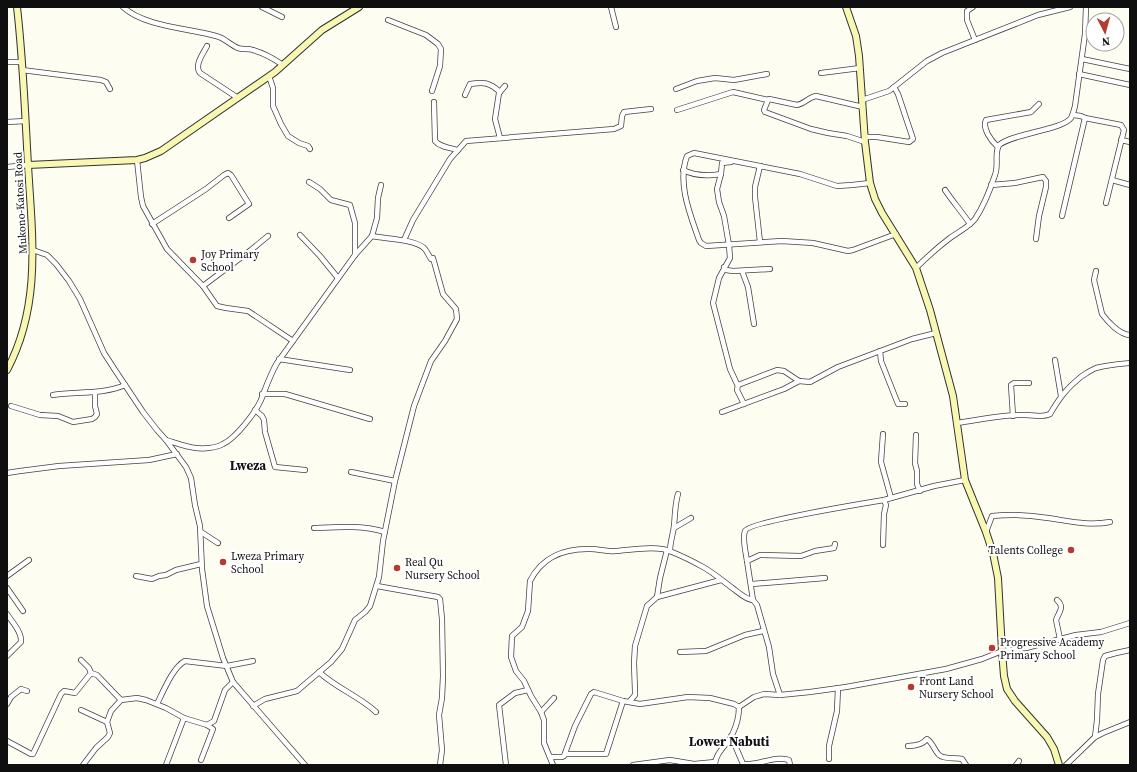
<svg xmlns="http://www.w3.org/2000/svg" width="1137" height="772" viewBox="0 0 1137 772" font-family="'Source Serif 4',serif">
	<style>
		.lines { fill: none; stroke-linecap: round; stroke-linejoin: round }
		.street-casing { stroke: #424242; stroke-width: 6 }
		.secondary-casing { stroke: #313131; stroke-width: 8 }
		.street { stroke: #fff; stroke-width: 4.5 }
		.secondary { stroke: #f8f8b3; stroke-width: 6 }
		.poi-dot { fill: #b43b32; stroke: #fff; stroke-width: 1.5 }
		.labels { text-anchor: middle; stroke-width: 4; stroke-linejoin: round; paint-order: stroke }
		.street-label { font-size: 11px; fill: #0f0f0f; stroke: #fff }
		.poi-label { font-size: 11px; fill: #0f0f0f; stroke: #fff; text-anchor: start }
		.quarter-label { font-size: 13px; font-weight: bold; fill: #0f0f0f; stroke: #fff }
	</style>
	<rect width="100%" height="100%" fill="#fefdf2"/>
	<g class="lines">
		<g class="street-casing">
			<g id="street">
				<path d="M123,7C145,27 188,28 216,36C225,38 230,45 238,48C242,50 248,48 253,50C264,53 273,58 283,65"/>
				<polyline points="262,7 282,17"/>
				<polyline points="611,7 616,27"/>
				<polyline points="973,7 967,11 967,20 975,40"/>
				<polyline points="388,20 426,35 438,44 441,49 440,66 432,91"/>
				<path d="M207,46C203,54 194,65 200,73L238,98"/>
				<polyline points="1082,59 1130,69"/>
				<polyline points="7,62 22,62"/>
				<polyline points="22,70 101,80 106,82 110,89"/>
				<polyline points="821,73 860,68"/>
				<polyline points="1079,74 1130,85"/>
				<polyline points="269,76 273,88 273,106 281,124 288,136 299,143 308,146 310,149"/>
				<polyline points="676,89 697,81 715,78 734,80 767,74"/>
				<path d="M465,95L470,84C484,82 489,82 500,92"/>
				<polyline points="862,100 889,91 927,61 942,53 1038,15 1070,7"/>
				<path d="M434,102L435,141C440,147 450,148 458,150"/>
				<path d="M863,107L816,96C809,97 804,104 797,105L769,99L768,100L764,110L765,112L811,129L828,133L847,136L865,142"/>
				<polyline points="677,110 733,92 768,100"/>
				<polyline points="1085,118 1121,125 1124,130 1106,203"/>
				<polyline points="7,122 26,121"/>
				<polyline points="865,137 877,137 909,142 913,139 898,94 894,87"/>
				<polyline points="500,138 495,119 499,93 505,86"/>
				<polyline points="1121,140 1130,142"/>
				<path d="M998,147C991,141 982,128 986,120L1031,112L1039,104"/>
				<polyline points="137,160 141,197 143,206 167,249 203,286 217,306 226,308 248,311 293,341"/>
				<polyline points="7,167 28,165"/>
				<path d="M683,170C695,176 709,176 721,174L722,163L731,162"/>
				<polyline points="721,174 717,189 719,202 724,216 729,245 730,258 719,278 713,303 730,369 737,384 738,385 737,390 744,404"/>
				<polyline points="1112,180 1130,185"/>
				<polyline points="309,182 320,189 331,200 350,205 355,223 355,255"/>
				<path d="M870,183L852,185L837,186L800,174L694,153L687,156C677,183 690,214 699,240L701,243L706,246L782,241L813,243L848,251L853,250L896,234"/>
				<polyline points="991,185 1015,183 1043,177 1046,181 1046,187 1039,216 1036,239"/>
				<path d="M945,190C953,202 962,212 970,224"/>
				<polyline points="1062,216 1085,118 1081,116 1073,115"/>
				<polyline points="152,224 206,189 224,175 228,173 231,175 249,204 229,218"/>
				<polyline points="300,235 320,256 338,278"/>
				<polyline points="404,240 413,220 450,159 466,141 614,129 621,126 622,116 624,112 651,109"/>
				<polyline points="760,242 755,197 755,187 760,166"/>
				<polyline points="33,250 47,255 56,264 69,281 80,299 104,353 115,370 143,412 157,430 166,440 186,467 191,478 195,505 200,526 202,569 207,606 223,658 233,682 305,765"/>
				<polyline points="724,267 726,270 733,271 770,269"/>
				<path d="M916,268C927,257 938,247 950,238C958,232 969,227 975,219C984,206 990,190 995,175C999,165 994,154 999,145C1014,133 1062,130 1071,118C1073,114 1074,110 1075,106L1085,34L1086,7"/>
				<polyline points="742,271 748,287 754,324"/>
				<path d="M1096,271L1094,280L1102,314C1108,322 1120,335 1130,335"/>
				<polyline points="203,286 251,250 268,236"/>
				<polyline points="880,351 881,361 898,404 905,404"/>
				<polyline points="279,359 350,370"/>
				<polyline points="1055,360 1061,396"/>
				<polyline points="738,385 777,370 784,371 799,381 810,382 838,367 912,339 936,333"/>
				<polyline points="262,394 285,394 370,419"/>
				<path d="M53,395C77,391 102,395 125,385"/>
				<polyline points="11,406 40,415 58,416 73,422 92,419 95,417 97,414 95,406 95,392"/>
				<polyline points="255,410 262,416 264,420 265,432 275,467 305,470"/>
				<polyline points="722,412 784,389 799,381"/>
				<polyline points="1013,416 1011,385 1014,383 1029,383"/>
				<path d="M957,423C979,420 1004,414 1026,415C1034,415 1042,418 1050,414C1060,397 1067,388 1082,376C1087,373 1091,370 1096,368C1107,365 1119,364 1130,363"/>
				<polyline points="883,434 881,462 891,498"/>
				<polyline points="916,435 915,463 917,471 917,484 920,491"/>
				<path d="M166,440C176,443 186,447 196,448C204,449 216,448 223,444C236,438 255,413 261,400C266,387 270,375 277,363L355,255L372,236L377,218L378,198L381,185"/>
				<polyline points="351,472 395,481"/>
				<polyline points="7,473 20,471 59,466 149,460 177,454"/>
				<path d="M314,528C338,527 361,525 385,532"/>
				<polyline points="674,528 691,518"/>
				<polyline points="201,532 218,543"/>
				<path d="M986,532L992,516C1010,514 1030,515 1048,518C1069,521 1089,526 1110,522"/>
				<polyline points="883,545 884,514 886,505 884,500 934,486 965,480"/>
				<path d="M670,551C670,542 673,535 674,526C675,515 675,504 678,494"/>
				<path d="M747,561C746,554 742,537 745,531C748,522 867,503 884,500"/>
				<polyline points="7,576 29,560"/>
				<polyline points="136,576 152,579 159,576 166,575 176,570 201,564"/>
				<polyline points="752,584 825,578"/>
				<polyline points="377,586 438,597 440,599 442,619 443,676 442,698 439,715 442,750 440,765"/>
				<polyline points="7,588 23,611"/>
				<polyline points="657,597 660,578 667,550"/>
				<polyline points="753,600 747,561 760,555 801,556 815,551 834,548 835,544"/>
				<path d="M1057,600C1065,607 1059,612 1056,620L1060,639"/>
				<path d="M7,614C12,622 22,632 21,642L7,656"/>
				<polyline points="680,652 706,651 745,635 763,631"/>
				<polyline points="81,660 89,668 91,673"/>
				<path d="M319,672C336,688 359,696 376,712"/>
				<polyline points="630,701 635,695 635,691 634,663 635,646 647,606 657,597 721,580"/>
				<polyline points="7,704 11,697 21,689 27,691"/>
				<path d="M157,704C163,692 173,667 185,661L227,666L253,661"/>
				<path d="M253,706L265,699L297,691L331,662L342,649L355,620L365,612L370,606L379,577L383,541L395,481L414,406L431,361L445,341L457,319L456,309L443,294L433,258L431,259C429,256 427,251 424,248C414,239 386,239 372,236"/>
				<polyline points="81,710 107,722"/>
				<polyline points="541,712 554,698"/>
				<path d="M731,736L743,764C759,766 773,755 789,760L790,765"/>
				<polyline points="1095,737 1097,720 1098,694 1103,660 1105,656 1116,653 1130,650"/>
				<polyline points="7,741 31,754 33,754 61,694 64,691 75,693 91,673 97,675 121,700"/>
				<path d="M908,746C915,746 922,745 927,739C933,743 934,750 939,755C945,760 955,757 962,759L966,765"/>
				<polyline points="565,754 606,754 623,701"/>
				<polyline points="551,757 562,757 564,756 575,726 591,694 594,692 623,701 640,704 688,697 710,698 734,704 739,707"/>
				<polyline points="829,759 829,746 837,711 838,688"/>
				<polyline points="201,760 213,729 207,725"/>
				<polyline points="83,765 96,748 108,737 110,733 107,722 111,711 121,700 137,698 146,700 166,708 184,718 207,725 214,721 225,690 233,682"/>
				<polyline points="166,765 184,718"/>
				<polyline points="506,765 499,705 515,693 528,690"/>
				<path d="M553,765L544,743V720L541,712L531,696L524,681L516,671L511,657L512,636L522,627L528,611L530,581C542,557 565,548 591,549C599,549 606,552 615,551C631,550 658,545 672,552C682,556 694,562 703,567C714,573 724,582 735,590C740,594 747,600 753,600L757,605L769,647L773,674L780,695"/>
				<polyline points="633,765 670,760 694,764 715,762"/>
				<path d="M715,765C715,753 727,745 732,735C736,727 739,716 739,707L754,697L764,694L780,695L810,692L846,687L946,669L982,659L1002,651L1026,648L1076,635L1101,632L1130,623"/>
				<polyline points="1016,765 1019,761"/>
				<polyline points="1066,765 1095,737 1103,733 1130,722"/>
			</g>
		</g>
		<g class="secondary-casing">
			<g id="secondary">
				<polyline points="846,7 856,36 859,56 865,142 870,183 875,199 882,213 916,268 930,310 953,396 965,480 986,532 993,553 998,578 1002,651 1004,676 1007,689 1015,701 1047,737 1054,749 1059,765"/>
				<polyline points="28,165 137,160 145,158 161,151 275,72 322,30 359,7"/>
				<path d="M7,370C42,304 32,235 28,165C25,112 23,59 17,7"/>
			</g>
		</g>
		<use href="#street" class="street"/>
		<use href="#secondary" class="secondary"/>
	</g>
	<g class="poi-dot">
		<circle cx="193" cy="260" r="4"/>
		<circle cx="1071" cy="550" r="4"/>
		<circle cx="223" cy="562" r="4"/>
		<circle cx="397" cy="568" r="4"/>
		<circle cx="992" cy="648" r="4"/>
		<circle cx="911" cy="687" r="4"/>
	</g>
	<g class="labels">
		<g class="street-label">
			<text transform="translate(20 203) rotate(-93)" y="4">Mukono-Katosi Road</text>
		</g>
		<g class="poi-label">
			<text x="201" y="258">Joy Primary<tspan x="201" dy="13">School</tspan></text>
			<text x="1063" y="554" text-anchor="end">Talents College</text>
			<text x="231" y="560">Lweza Primary<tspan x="231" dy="13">School</tspan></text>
			<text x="405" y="566">Real Qu<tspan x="405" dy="13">Nursery School</tspan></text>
			<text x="1000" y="646">Progressive Academy<tspan x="1000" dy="13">Primary School</tspan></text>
			<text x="919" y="685">Front Land<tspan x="919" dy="13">Nursery School</tspan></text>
		</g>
		<g class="quarter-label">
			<text x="248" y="470">Lweza</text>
			<text x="729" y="746">Lower Nabuti</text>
		</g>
	</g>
	<rect width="1137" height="772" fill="none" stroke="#0f0f0f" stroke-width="16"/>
	<g transform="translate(1105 32) rotate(174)"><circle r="19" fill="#ffffff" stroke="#9f9f9f"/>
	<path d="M0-3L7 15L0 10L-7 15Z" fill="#b43b32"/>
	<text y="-6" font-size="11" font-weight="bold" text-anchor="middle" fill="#0f0f0f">N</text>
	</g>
</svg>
